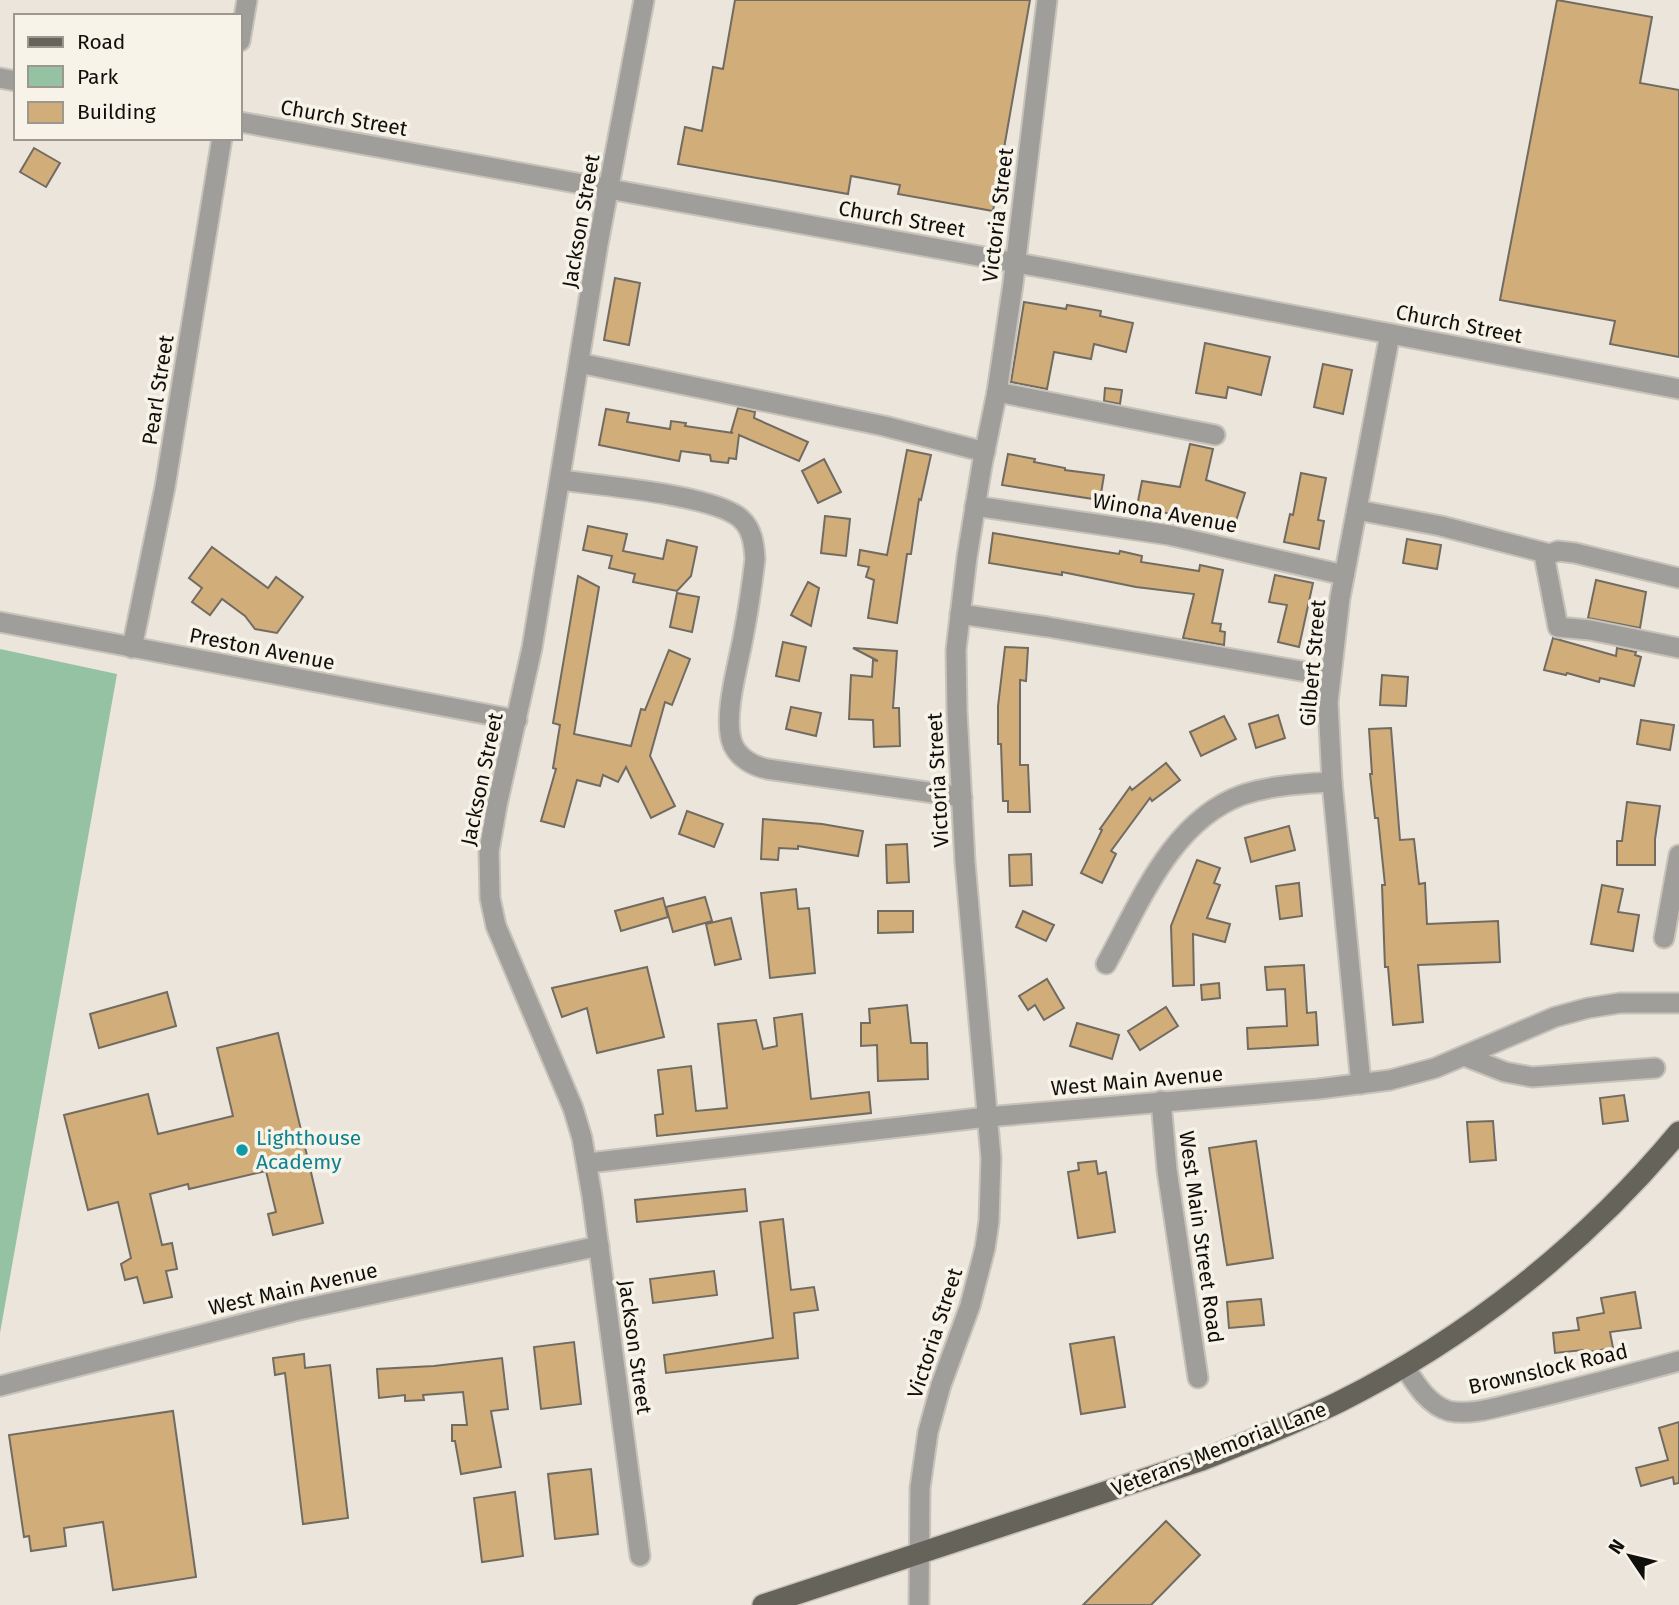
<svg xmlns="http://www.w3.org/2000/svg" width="1679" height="1605" viewBox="0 0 1679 1605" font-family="'Fira Sans',sans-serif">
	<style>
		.green { fill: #95c2a2 }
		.building { fill: #d1ad79; stroke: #716b62; stroke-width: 2 }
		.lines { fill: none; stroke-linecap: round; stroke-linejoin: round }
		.street-casing { stroke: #c8c3ba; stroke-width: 23 }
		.primary-casing { stroke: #c8c3ba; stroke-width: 24 }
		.street { stroke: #a09e9a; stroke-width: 19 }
		.primary { stroke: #66635b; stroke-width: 21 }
		.culture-dot { fill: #0f9aa8; stroke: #f8f3e8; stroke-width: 2.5 }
		.labels { text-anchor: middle; stroke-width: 7; stroke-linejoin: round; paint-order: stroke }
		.street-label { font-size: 21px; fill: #110f0c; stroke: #f8f3e8 }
		.culture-label { font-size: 21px; fill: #0d838f; stroke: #f8f3e8; text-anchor: start }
	</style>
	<rect width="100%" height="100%" fill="#ebe5db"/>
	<polygon class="green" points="0,649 117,674 0,1333"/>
	<g class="building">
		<polygon points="735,0 1030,0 993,211 898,194 900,185 851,176 848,194 678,164 685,127 702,131 713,67 723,69"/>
		<polygon points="1557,0 1652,17 1640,83 1679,90 1679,357 1610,344 1615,321 1500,300"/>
		<polygon points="34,148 60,163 46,187 20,172"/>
		<polygon points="615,278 640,283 629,345 604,340"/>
		<polygon points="1024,302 1066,309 1067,305 1101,311 1100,316 1133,323 1126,352 1094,344 1091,359 1054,352 1047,389 1011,382"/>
		<polygon points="1205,343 1270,357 1261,395 1228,387 1226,398 1196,393"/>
		<polygon points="1323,364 1352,370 1343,414 1314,407"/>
		<polygon points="1105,388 1122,390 1120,404 1104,401"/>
		<polygon points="738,408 755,412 754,418 808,442 799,461 739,435 736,459 729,458 728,463 711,461 710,455 681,451 679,461 599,445 606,409 629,413 627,422 670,429 671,421 686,423 685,426 733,433 731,432"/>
		<polygon points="1190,444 1213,449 1206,480 1245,493 1234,527 1198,516 1197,520 1162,512 1162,516 1136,511 1142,481 1180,487"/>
		<polygon points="907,450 931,455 921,500 919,499 911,554 907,554 897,623 868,618 874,580 866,577 869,567 858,565 860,550 887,555"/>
		<polygon points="1008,454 1035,459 1034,462 1065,468 1065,470 1104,475 1100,500 1002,485"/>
		<polygon points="824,459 841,492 818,503 802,471"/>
		<polygon points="1301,473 1326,478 1318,520 1324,521 1319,549 1284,542 1290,514 1293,515"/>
		<polygon points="825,516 850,519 846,556 821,553"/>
		<polygon points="588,526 627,534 623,551 663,559 667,540 697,547 691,576 677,591 633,582 635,574 609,568 612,556 583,550"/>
		<polygon points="993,533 1081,548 1119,554 1120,551 1142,556 1141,562 1199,571 1200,565 1223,570 1212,623 1221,624 1220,631 1225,632 1224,645 1183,638 1194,594 1136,587 1062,572 1062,575 989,563"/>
		<polygon points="1407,539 1441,545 1437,569 1403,563"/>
		<polygon points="212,547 268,588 276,577 303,597 277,633 255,629 245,616 222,599 210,615 192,602 202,588 189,578"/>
		<polygon points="1275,575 1313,583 1299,647 1278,642 1287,605 1269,602"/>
		<polygon points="578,576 599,587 574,734 631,746 641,709 645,710 669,650 690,659 672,705 665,702 650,756 675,806 651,818 626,767 618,782 603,775 600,786 577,780 564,827 541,821 556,769 553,768 560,725 553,723"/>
		<polygon points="1596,580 1646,592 1640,628 1588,618"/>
		<polygon points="808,582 819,588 811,626 791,615"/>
		<polygon points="677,593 699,597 692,632 670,627"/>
		<polygon points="1553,638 1616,656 1617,648 1636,652 1635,655 1641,657 1634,686 1600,678 1599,682 1567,673 1566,675 1544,670"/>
		<polygon points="783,642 806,647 799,681 776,676"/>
		<polygon points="1005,647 1028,648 1026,681 1020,680 1020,765 1028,765 1030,812 1008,812 1008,801 1003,801 1001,744 998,744 998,706"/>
		<polygon points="853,648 897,651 893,708 899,708 900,746 874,747 873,720 849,719 851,675 872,677 873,660 878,661"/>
		<polygon points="1382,675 1408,677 1406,706 1380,705"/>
		<polygon points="791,707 821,713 816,736 786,729"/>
		<polygon points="1278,715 1285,738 1256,748 1249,724"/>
		<polygon points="1224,716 1236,739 1201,756 1190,732"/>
		<polygon points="1641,720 1674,725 1670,750 1637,744"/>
		<polygon points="1391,728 1400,840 1414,839 1419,884 1425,883 1427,924 1498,921 1500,962 1418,965 1423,1022 1393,1025 1388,967 1385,967 1382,885 1385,885 1378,818 1375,818 1370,774 1372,774 1369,729"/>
		<polygon points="1166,763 1180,780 1152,801 1150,798 1111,851 1116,854 1102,883 1081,873 1102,830 1100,829 1130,787 1132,790"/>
		<polygon points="1627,802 1660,806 1655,839 1655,865 1617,865 1617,841 1622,841"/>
		<polygon points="687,811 723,824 714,847 679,834"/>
		<polygon points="763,819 822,824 863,831 858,856 798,846 798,849 779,848 778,860 761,859"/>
		<polygon points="1289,826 1295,850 1251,862 1245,838"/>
		<polygon points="907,844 909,882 887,883 886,845"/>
		<polygon points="1031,854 1032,885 1010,886 1009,855"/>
		<polygon points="1197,860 1220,868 1214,883 1220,885 1207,918 1230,924 1225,942 1193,934 1194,985 1173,986 1171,926"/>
		<polygon points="1299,883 1302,916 1280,919 1276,886"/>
		<polygon points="1602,885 1623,889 1618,912 1639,915 1633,951 1591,944"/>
		<polygon points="796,889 798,909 809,908 815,973 770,978 761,893"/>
		<polygon points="705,897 712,921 673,932 666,907"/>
		<polygon points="663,898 668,917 621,931 615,911"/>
		<polygon points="878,911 913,911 913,932 878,933"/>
		<polygon points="1023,911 1054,925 1046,941 1016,927"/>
		<polygon points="731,918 741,959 715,965 706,924"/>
		<polygon points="1304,965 1307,1013 1316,1012 1318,1045 1248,1049 1247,1028 1287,1026 1285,989 1267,990 1265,967"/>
		<polygon points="647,967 664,1037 597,1053 587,1008 562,1017 552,988"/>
		<polygon points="1047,979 1064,1008 1044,1020 1035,1005 1028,1010 1019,996"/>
		<polygon points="1219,983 1220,998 1202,1000 1201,985"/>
		<polygon points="167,992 176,1026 99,1048 90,1014"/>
		<polygon points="907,1005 911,1043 927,1043 928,1079 878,1081 877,1045 861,1046 861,1023 870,1023 869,1009"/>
		<polygon points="1166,1007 1178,1026 1140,1050 1128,1031"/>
		<polygon points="802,1014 811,1099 869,1092 871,1113 657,1136 655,1115 663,1114 658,1070 691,1066 696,1111 727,1108 718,1024 756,1020 763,1049 777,1046 774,1018"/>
		<polygon points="1077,1023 1119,1035 1112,1059 1070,1046"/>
		<polygon points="278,1033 323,1223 273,1235 268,1214 276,1212 266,1171 189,1189 188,1184 150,1194 162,1245 172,1243 177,1269 166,1271 172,1297 144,1303 137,1277 125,1280 121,1264 131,1258 118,1202 88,1210 64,1115 148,1094 158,1134 233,1116 217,1048"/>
		<polygon points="1624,1095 1628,1121 1603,1124 1600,1098"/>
		<polygon points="1493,1121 1496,1160 1470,1162 1467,1122"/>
		<polygon points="1256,1141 1273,1258 1227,1265 1209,1148"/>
		<polygon points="1096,1161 1098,1174 1106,1172 1115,1232 1078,1238 1068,1172 1079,1170 1078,1163"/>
		<polygon points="745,1189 747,1211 637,1222 635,1200"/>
		<polygon points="783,1219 791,1290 814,1287 818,1310 794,1313 798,1358 666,1373 664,1355 773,1338 760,1222"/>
		<polygon points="714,1271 717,1295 653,1303 650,1279"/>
		<polygon points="1635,1292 1641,1328 1610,1332 1613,1348 1583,1353 1583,1350 1555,1353 1553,1333 1579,1330 1577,1318 1604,1313 1601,1298"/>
		<polygon points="1261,1299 1264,1325 1229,1328 1227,1302"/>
		<polygon points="1114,1337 1125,1407 1081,1414 1070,1344"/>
		<polygon points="574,1342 581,1404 541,1409 534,1347"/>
		<polygon points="304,1354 305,1368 330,1365 348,1518 303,1524 285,1373 275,1375 273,1358"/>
		<polygon points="502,1358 508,1409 491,1411 501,1467 461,1474 455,1441 452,1441 452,1425 467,1425 463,1392 423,1395 424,1400 405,1401 405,1395 379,1398 377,1369 434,1366"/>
		<polygon points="173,1411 196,1577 113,1590 103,1522 64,1528 66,1546 31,1551 29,1536 24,1537 9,1435"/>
		<polygon points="1679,1422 1679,1483 1674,1484 1673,1477 1641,1486 1636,1468 1668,1460 1659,1428"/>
		<polygon points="591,1469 598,1534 555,1539 548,1474"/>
		<polygon points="515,1492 523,1556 482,1562 474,1498"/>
		<polygon points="1166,1521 1200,1555 1151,1605 1083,1605"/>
	</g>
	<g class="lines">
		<g class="street-casing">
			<g id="street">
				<polyline points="240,41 247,0"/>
				<polyline points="0,78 16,81"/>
				<polyline points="240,122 1056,270 1679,389"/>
				<polyline points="579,363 884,426 985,452"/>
				<polyline points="997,392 1215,435"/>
				<path d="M560,480C597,485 716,495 741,519C752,529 754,543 755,559C752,585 748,612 743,638C738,666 722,719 733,745C739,758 753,766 767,769L962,797"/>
				<polyline points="975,506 1169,535 1344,575"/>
				<polyline points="1357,510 1441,526 1550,554 1558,551 1575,553 1679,578"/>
				<polyline points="1550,554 1545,560 1558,627 1590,630 1679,648"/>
				<polyline points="960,614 1048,627 1330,676"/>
				<polyline points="0,622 517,720"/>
				<polyline points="132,648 165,487 222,138"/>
				<polyline points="1664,938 1679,855"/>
				<path d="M1106,964C1140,903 1171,821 1242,795C1271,785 1302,784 1332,782"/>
				<polyline points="1464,1056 1505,1072 1532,1077 1655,1068"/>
				<polyline points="1361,1084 1332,782 1328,702 1340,598 1390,334"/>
				<polyline points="1161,1101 1167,1170 1198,1378"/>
				<polyline points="588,1163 987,1117 1318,1089 1390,1080 1435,1068 1555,1017 1588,1008 1620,1003 1679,1003"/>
				<path d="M1404,1366C1415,1383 1428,1405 1449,1411C1472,1416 1500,1406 1523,1401C1575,1389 1627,1375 1679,1361"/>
				<polyline points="0,1386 294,1311 599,1246"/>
				<polyline points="640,1556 592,1196 582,1138 573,1108 496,926 490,898 489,851 497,805 532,648 598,244 644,0"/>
				<polyline points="919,1605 920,1488 928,1432 941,1385 970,1306 985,1248 989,1221 991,1158 965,862 957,711 956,650 967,557 982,465 997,392 1013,284 1047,0"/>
			</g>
		</g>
		<g class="primary-casing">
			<path id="primary" d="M763,1605L1202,1460C1248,1442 1294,1424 1339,1402C1469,1337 1586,1244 1679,1132"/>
		</g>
		<use href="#street" class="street"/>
		<use href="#primary" class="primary"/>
	</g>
	<circle class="culture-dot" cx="242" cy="1150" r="7"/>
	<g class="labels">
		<g class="street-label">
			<text transform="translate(344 118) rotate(10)" y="7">Church Street</text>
			<text transform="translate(998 215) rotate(-83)" y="7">Victoria Street</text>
			<text transform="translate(902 219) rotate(10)" y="7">Church Street</text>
			<text transform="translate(581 221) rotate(-80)" y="7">Jackson Street</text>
			<text transform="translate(1459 324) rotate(11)" y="7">Church Street</text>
			<text transform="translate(158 390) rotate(-81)" y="7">Pearl Street</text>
			<text transform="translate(1165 513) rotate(10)" y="7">Winona Avenue</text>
			<text transform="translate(262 649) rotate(11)" y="7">Preston Avenue</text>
			<text transform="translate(1313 663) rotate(-85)" y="7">Gilbert Street</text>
			<text transform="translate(482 779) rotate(-78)" y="7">Jackson Street</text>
			<text transform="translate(938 780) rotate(-93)" y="7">Victoria Street</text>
			<text transform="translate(1137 1081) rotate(-5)" y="7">West Main Avenue</text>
			<text transform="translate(1201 1237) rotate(82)" y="7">West Main Street Road</text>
			<text transform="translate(293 1289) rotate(-13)" y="7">West Main Avenue</text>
			<text transform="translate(935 1333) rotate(-72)" y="7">Victoria Street</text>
			<text transform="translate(635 1347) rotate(82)" y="7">Jackson Street</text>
			<text transform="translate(1548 1369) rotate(-13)" y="7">Brownslock Road</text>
			<text transform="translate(1219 1449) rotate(-21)" y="7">Veterans Memorial Lane</text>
		</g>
		<g class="culture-label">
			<text x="256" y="1145">Lighthouse<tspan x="256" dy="24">Academy</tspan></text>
		</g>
	</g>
	<rect x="14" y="14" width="228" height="126" fill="#f8f3e8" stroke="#9c9890" stroke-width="2"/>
	<rect x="28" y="37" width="35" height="10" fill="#66635b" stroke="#9c9890" stroke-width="2"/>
	<text x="77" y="49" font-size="21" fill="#110f0c">Road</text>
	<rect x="28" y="66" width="35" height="21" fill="#95c2a2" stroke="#9c9890" stroke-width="2"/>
	<text x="77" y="84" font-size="21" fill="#110f0c">Park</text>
	<rect x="28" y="102" width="35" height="21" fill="#d1ad79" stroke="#9c9890" stroke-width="2"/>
	<text x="77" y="119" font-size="21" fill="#110f0c">Building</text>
	<g transform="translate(1630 1556) rotate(305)" stroke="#f8f3e8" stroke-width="5" paint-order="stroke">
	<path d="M0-5L12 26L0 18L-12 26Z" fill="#110f0c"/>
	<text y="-10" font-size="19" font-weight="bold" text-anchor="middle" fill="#110f0c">N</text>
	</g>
</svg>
